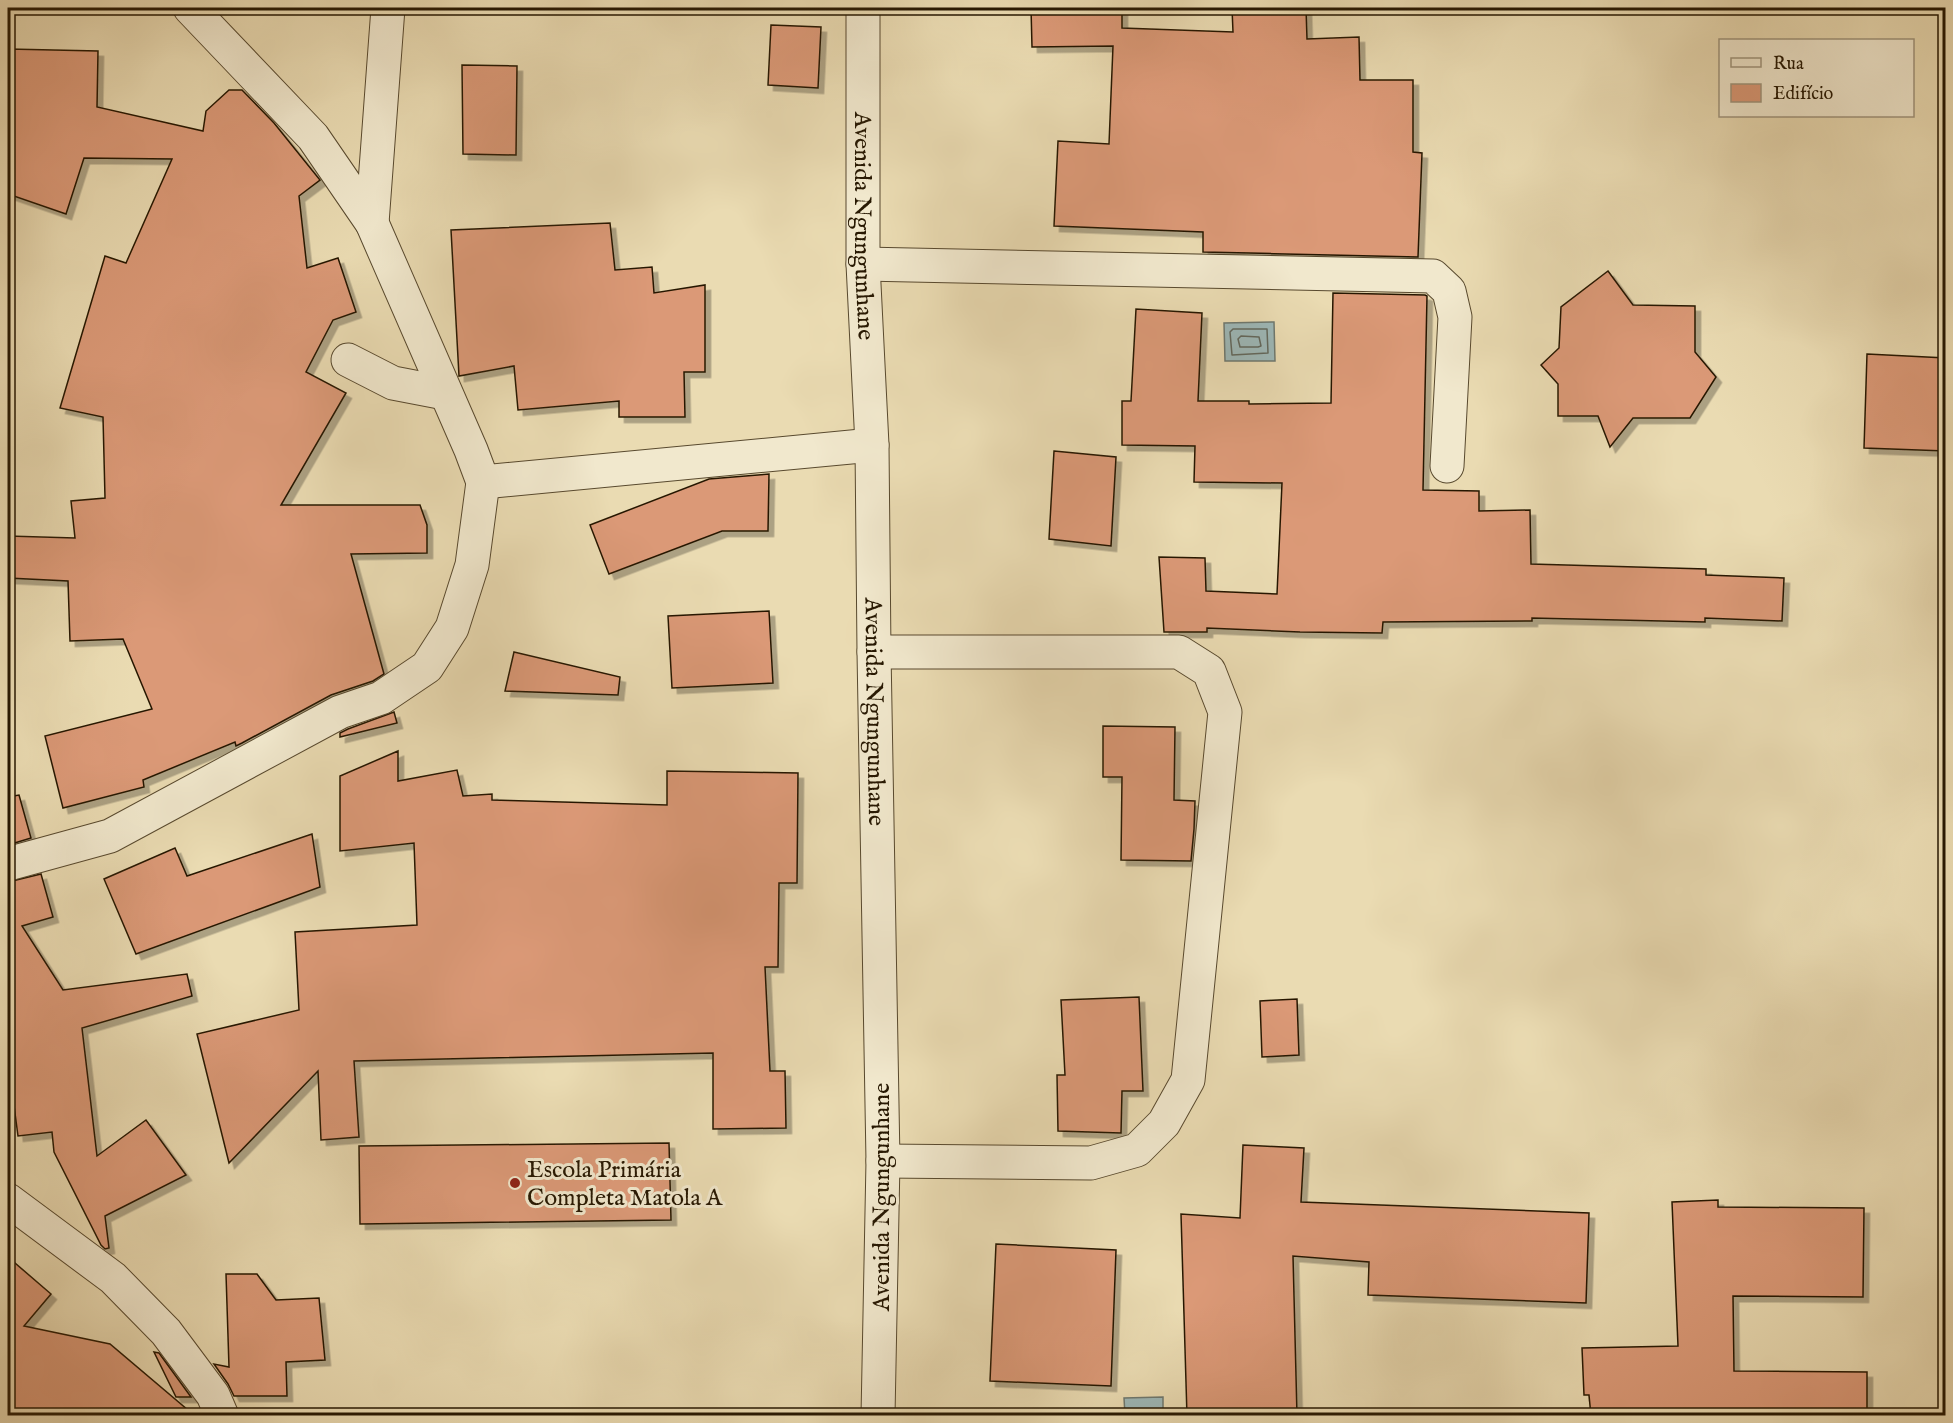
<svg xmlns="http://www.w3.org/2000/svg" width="1953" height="1423" viewBox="0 0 1953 1423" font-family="'IM FELL English',serif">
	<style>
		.water { fill: #9db8b8; stroke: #6e786f; stroke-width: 1.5 }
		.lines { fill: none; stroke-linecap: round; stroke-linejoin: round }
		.shore { stroke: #62685d; stroke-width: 1.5 }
		.building { fill: #db9977; stroke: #271802; stroke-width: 1.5; filter: url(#shadow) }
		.minor-casing { stroke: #58492e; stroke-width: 35 }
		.tertiary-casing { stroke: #58492e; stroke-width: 35 }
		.minor { stroke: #f1e8cd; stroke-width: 33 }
		.tertiary { stroke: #f1e8cd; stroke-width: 33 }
		.poi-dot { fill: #8f2418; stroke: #f1e8cd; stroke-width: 2 }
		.labels { text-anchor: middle; stroke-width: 6; stroke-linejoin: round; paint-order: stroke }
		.street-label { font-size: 24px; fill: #271802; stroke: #f1e8cd }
		.poi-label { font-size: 24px; fill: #271802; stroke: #f1e8cd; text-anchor: start }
	</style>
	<defs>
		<filter id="shadow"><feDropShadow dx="5.5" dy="5.5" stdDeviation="0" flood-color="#0004"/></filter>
	</defs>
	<rect width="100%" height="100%" fill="#eadbb2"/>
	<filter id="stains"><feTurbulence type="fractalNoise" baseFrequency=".00333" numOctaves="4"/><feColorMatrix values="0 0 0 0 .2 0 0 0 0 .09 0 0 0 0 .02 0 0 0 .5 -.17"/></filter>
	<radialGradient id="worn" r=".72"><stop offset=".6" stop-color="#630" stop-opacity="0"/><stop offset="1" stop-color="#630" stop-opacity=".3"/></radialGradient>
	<g class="water">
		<polygon points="1274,322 1275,361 1225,361 1224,323"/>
		<polygon points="1163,1397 1163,1415 1125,1415 1124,1398"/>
	</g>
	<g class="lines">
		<g class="shore">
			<polygon points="1233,329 1267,329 1268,353 1232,355 1230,332"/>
			<polygon points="1241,336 1259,337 1261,346 1258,347 1240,347 1238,339"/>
		</g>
	</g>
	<g class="building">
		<polygon points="1031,8 1122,8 1122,28 1233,32 1232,8 1306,8 1307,39 1359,37 1360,80 1413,80 1413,152 1422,153 1418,257 1203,252 1203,232 1054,226 1058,141 1109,144 1113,46 1032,47"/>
		<polygon points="771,25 821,27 818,88 768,85"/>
		<polygon points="8,49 98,51 97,107 203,131 206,111 229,90 242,90 274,123 320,180 299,196 307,268 338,258 356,312 333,320 306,372 346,393 281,505 420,505 427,525 427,553 351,554 384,674 373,681 331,695 242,743 236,746 235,742 143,780 144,787 63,808 45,736 152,709 123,639 70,641 68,581 8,578 8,536 75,538 71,501 105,498 103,417 60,408 105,256 126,263 172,159 84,158 66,214 8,194"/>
		<polygon points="462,65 517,66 516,155 463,154"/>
		<polygon points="610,223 615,270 652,267 654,293 705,285 705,372 684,372 685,417 619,417 619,401 518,410 514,366 459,376 451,230"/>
		<polygon points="1608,271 1633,305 1695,306 1695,352 1716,377 1690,418 1633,418 1610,447 1598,416 1558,416 1558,384 1541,365 1559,348 1561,307"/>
		<polygon points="1333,293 1425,295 1427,296 1423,490 1479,491 1479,511 1530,510 1531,564 1706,569 1706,575 1784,578 1782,621 1705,618 1705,622 1532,618 1532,621 1383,622 1382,633 1300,632 1207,628 1207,632 1164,632 1159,557 1205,558 1206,591 1277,594 1282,483 1194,482 1195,446 1122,445 1122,401 1131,401 1136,309 1202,313 1198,401 1249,401 1249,404 1331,403"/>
		<polygon points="1867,354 1946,358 1946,451 1864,448"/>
		<polygon points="1054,451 1116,457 1111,546 1049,539"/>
		<polygon points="769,474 768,531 722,531 609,574 590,525 709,479"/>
		<polygon points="769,611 773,683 672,688 668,616"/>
		<polygon points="514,652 620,677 618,695 505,691"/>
		<polygon points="394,712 397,723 340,737 340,733 348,729"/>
		<polygon points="1103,726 1175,727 1174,800 1195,801 1194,829 1191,861 1121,860 1122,777 1103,777"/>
		<polygon points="398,751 398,781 457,770 463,796 492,794 492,800 667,805 667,771 798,773 797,883 779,883 778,967 765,967 770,1071 785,1071 786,1128 713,1129 713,1053 354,1061 359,1137 321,1140 318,1071 229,1163 197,1034 299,1010 295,932 417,925 414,843 340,851 340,776"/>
		<polygon points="19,795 31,838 8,845 8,797"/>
		<polygon points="312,834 320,887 136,954 104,879 175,848 187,876"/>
		<polygon points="41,874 53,917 22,926 63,990 187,974 192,996 82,1028 97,1156 146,1120 186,1175 105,1216 109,1248 105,1249 101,1245 54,1152 52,1132 18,1136 13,1098 8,1099 8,882"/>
		<polygon points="1139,997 1143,1091 1122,1091 1121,1133 1058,1131 1057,1075 1065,1075 1061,1000"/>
		<polygon points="1297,999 1299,1055 1262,1057 1260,1001"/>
		<polygon points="669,1143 671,1220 360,1224 359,1146"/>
		<polygon points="1243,1145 1304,1148 1301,1202 1589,1213 1586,1303 1368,1295 1369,1262 1293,1256 1297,1416 1187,1416 1181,1214 1240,1218"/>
		<polygon points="1718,1200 1718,1207 1864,1208 1863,1297 1733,1296 1734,1371 1867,1372 1867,1416 1591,1416 1589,1395 1584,1395 1582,1348 1678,1346 1672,1202"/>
		<polygon points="996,1244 1116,1250 1111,1386 990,1381"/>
		<polygon points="8,1257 51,1294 24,1326 110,1344 195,1416 8,1416"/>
		<polygon points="226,1274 257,1274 276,1300 319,1298 325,1360 286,1362 287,1396 234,1396 228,1384 214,1364 229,1367"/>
		<polygon points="154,1352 159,1353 191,1397 176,1397"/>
	</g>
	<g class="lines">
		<g class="minor-casing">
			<g id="minor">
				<polyline points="372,223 388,8"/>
				<polyline points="863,264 1433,276 1449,291 1455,317 1447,466"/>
				<polyline points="348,360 393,383 445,393"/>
				<polyline points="483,482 872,445"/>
				<polyline points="874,652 1179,652 1209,671 1225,712 1188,1080 1164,1123 1137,1150 1091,1163 883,1161"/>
				<polyline points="8,864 110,836 340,712 381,698 427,667 452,628 472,565 483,482 471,450 372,223 313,137 190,8"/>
				<polyline points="8,1200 113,1278 166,1332 213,1395 222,1416"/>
			</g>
		</g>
		<g class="tertiary-casing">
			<g id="tertiary">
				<path id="s1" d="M863,8V264L872,445L874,652L883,1161L878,1416"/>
			</g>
		</g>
		<use href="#minor" class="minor"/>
		<use href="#tertiary" class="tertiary"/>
	</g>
	<circle class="poi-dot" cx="515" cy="1183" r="6"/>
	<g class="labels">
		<g class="street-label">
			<text dy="8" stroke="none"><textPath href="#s1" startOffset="218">Avenida Ngungunhane</textPath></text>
			<text dy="8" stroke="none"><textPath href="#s1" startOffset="704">Avenida Ngungunhane</textPath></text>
			<text transform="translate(881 1197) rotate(-90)" y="8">Avenida Ngungunhane</text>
		</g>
		<g class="poi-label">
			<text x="527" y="1177">Escola Primária<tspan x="527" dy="28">Completa Matola A</tspan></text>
		</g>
	</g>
	<rect width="1953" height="1423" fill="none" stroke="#eadbb2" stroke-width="30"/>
	<rect x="9" y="9" width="1935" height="1405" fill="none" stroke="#271802" stroke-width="3"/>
	<rect x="15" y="15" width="1923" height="1393" fill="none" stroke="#271802" stroke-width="1.5"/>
	<rect x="1719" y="39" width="195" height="78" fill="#f1e8cd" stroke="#a0957c" stroke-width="1.5"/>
	<rect x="1731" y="58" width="30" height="9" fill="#f1e8cd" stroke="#a0957c" stroke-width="1.5"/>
	<text x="1773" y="69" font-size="18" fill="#271802">Rua</text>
	<rect x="1731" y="84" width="30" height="18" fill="#db9977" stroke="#a0957c" stroke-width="1.5"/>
	<text x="1773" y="99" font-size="18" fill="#271802">Edifício</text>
	<rect width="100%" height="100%" filter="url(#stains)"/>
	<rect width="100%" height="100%" fill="url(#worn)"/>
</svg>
